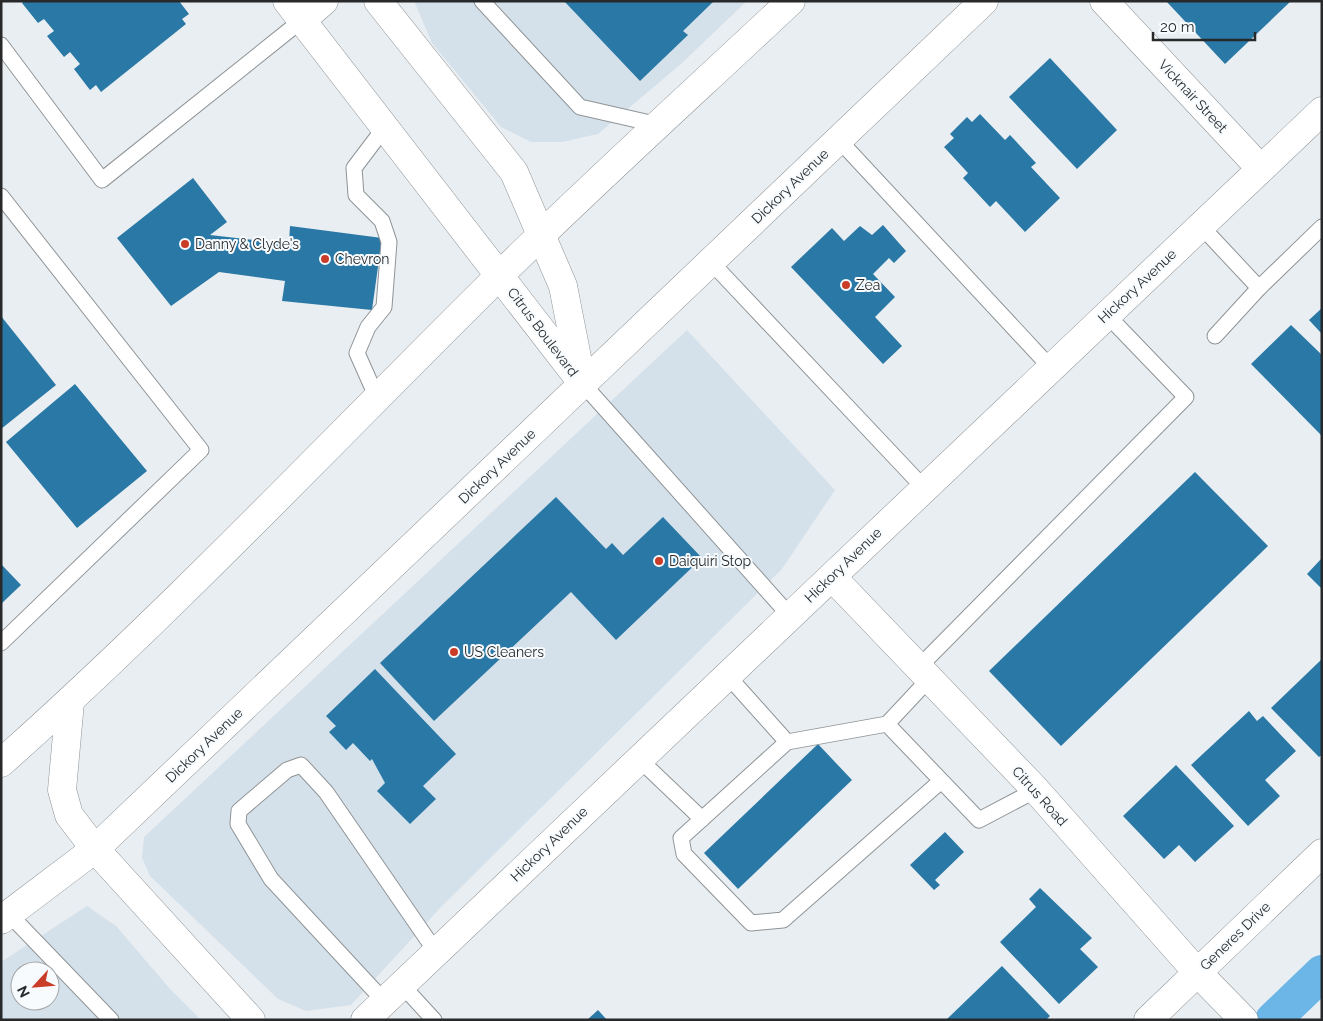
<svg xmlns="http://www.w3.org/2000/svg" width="1323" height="1021" viewBox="0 0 1323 1021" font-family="Raleway,sans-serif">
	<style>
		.built { fill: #d5e1ea; fill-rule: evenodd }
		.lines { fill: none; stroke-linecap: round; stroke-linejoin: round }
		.canal { stroke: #6bb6e7; stroke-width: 36 }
		.building { fill: #2978a5 }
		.lane-casing { stroke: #8f9497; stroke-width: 17 }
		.street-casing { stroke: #8f9497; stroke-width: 29 }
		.secondary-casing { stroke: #8f9497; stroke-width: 29 }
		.lane { stroke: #fff; stroke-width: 15 }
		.street { stroke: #fff; stroke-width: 28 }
		.secondary { stroke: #fff; stroke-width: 28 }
		.poi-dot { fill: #c93d28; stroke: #f7fbfe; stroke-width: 2 }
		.labels { text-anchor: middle; stroke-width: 4; stroke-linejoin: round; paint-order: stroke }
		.street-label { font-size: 14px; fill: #27292a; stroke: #f7fbfe }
		.poi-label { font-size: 14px; fill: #27292a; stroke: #f7fbfe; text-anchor: start }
	</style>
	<rect width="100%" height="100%" fill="#e9eef2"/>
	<g class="built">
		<polygon points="414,1 747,1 681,64 598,134 562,142 531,142 501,127 432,43"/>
		<polygon points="687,330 835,490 782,569 441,907 351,1005 306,1011 278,999 150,876 142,858 144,837"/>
		<path d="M87,906L116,926L170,989L201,1020H1V962ZM20,971H50V1001H20Z"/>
	</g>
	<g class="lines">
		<polyline class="canal" points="1273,1020 1322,973"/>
	</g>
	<g class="building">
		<polygon points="24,1 179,1 189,14 182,19 186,24 101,92 96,85 90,90 74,69 80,64 70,52 64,57 47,36 54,31 44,19 38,23 22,3"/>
		<polygon points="564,1 714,1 683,31 688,35 640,81"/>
		<polygon points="1166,1 1291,1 1225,64"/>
		<polygon points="1050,58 1117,130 1077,169 1009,97"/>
		<polygon points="980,114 1005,140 1010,135 1036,163 1031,167 1060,198 1025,232 996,201 990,207 963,178 968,173 944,147 954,138 950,134 967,117 972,122"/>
		<polygon points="193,178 227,222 210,235 289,244 290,226 382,238 372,310 282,301 285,281 219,272 171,306 117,238"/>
		<polygon points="883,225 906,251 894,263 889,258 873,274 895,297 875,317 902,346 883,364 791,267 832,228 844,241 860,226 872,235"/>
		<polygon points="1322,308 1322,334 1309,320"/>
		<polygon points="1,316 56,385 1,429"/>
		<polygon points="1291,325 1322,355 1322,436 1251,364"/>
		<polygon points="75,384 147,471 77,528 6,442"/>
		<polygon points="1195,472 1268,546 1061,746 989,671"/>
		<polygon points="556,497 606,549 612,543 623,555 663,517 702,558 616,640 571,592 434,721 380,663"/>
		<polygon points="1322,558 1322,589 1307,574"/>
		<polygon points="1,564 21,585 1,604"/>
		<polygon points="1322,659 1322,755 1319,757 1271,708"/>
		<polygon points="375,669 456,754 423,786 436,799 410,824 377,791 385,783 372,759 370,761 353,743 346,750 329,732 336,726 326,716"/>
		<polygon points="1249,711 1257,721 1263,716 1296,751 1265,780 1280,796 1248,826 1191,765"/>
		<polygon points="818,744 852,780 738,889 704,853"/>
		<polygon points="1176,765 1234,826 1195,862 1179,845 1164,859 1123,816"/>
		<polygon points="945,832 964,852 935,880 940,885 934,890 910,865"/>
		<polygon points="1040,888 1092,938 1080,949 1098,967 1059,1004 1000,942 1036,907 1029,899"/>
		<polygon points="1002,966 1050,1016 1046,1020 946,1020"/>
		<polygon points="598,1010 607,1020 587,1020"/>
	</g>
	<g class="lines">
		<g class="lane-casing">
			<g id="lane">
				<polyline points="482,1 580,107 659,125"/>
				<polyline points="1,45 102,180 302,20"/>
				<polyline points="839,140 1051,368"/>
				<polyline points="1,196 201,450 1,643"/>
				<polyline points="1201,226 1259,288 1322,227"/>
				<polyline points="711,262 924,488"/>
				<polyline points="1215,336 1259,288"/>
				<polyline points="583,384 790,616"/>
				<polyline points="377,398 357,353 368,327 384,307 389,242 382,221 356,195 354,168 385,127"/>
				<polyline points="919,667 1186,397 1107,315"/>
				<polyline points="727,675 787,742"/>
				<polyline points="930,678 887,724 979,820 1036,790"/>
				<polyline points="887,724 787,742 681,838 684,854 751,923 783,920 941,781"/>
				<polyline points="639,759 702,819"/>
				<polyline points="9,914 111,1020"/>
				<polyline points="401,984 434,1020"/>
				<polyline points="384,1001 271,879 238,824 239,811 287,770 301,765 326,792 436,952"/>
			</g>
		</g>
		<g class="street-casing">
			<g id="street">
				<polyline points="1104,1 1261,169"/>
				<polyline points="302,20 324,1"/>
				<polyline points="1148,1020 1322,853"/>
			</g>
		</g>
		<g class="secondary-casing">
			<g id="secondary">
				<polyline points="287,1 583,384"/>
				<polyline points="378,1 514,172 563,286 581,378"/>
				<polyline points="832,577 1036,790 1197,972 1244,1020"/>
				<polyline points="70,702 62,790 69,815 95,849 251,1020"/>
				<path d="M1,763C174,609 333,440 498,277C593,183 693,93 791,1"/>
				<polyline points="1,920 95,849 984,1"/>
				<polyline points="365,1020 1322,111"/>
			</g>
		</g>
		<use href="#lane" class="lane"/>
		<use href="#street" class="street"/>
		<use href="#secondary" class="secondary"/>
	</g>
	<g class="poi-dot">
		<circle cx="185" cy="244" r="5"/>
		<circle cx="325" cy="259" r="5"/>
		<circle cx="846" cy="285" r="5"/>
		<circle cx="659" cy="561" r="5"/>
		<circle cx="454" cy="652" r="5"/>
	</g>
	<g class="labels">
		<g class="street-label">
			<text transform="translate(1193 96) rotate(47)" y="5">Vicknair Street</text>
			<text transform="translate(790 186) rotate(-44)" y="5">Dickory Avenue</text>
			<text transform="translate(1137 286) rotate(-43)" y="5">Hickory Avenue</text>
			<text transform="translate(543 332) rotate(53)" y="5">Citrus Boulevard</text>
			<text transform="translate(497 466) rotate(-44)" y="5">Dickory Avenue</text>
			<text transform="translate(843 565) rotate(-44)" y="5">Hickory Avenue</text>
			<text transform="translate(204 745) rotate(-44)" y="5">Dickory Avenue</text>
			<text transform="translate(1040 796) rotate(48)" y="5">Citrus Road</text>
			<text transform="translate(549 844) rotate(-44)" y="5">Hickory Avenue</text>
			<text transform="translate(1235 936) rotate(-44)" y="5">Generes Drive</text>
		</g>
		<g class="poi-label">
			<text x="195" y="249">Danny &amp; Clyde's</text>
			<text x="335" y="264">Chevron</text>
			<text x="856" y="290">Zea</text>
			<text x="669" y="566">Daiquiri Stop</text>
			<text x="464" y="657">US Cleaners</text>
		</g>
	</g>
	<rect width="1323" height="1021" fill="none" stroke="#27292a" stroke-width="5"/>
	<g transform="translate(35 986) rotate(244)"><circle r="24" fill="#f7fbfe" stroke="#a4a7a9"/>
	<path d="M0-4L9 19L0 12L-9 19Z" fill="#c93d28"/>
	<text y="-8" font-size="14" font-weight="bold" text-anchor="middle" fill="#27292a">N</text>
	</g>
	<path d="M1153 32v8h102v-8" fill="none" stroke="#27292a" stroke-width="2.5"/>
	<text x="1160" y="32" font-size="15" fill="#27292a" stroke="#f7fbfe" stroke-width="4" paint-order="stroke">20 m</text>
</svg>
